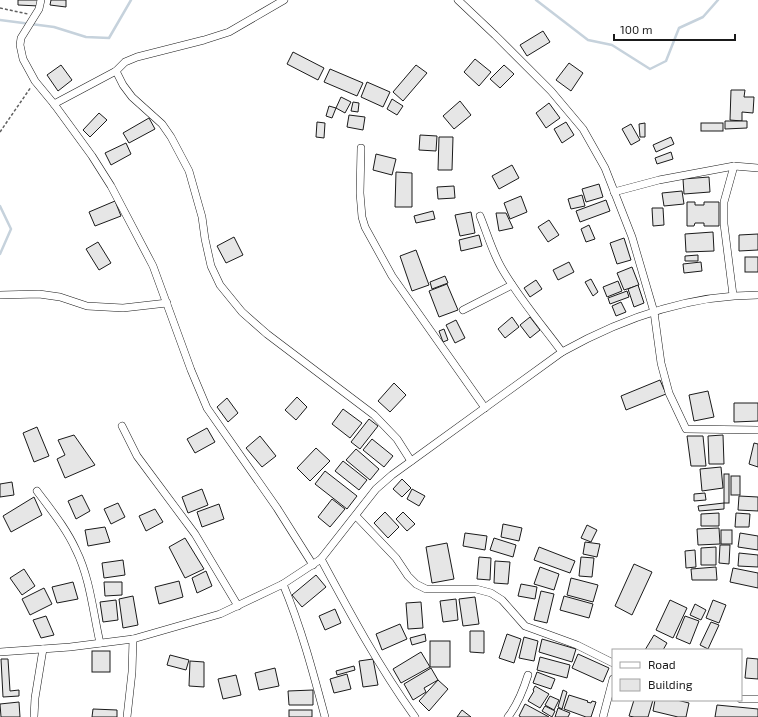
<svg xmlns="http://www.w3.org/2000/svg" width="758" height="717" viewBox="0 0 758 717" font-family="'Exo 2',sans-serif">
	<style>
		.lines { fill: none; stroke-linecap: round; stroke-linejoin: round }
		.stream { stroke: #c6d2dc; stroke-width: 2.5 }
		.building { fill: #e6e6e6; stroke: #1a1a1a }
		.minor-casing { stroke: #1a1a1a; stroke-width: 8 }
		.path { stroke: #5f5f5f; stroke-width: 1.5; stroke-dasharray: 3 2; stroke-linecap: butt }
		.minor { stroke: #fff; stroke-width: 7 }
	</style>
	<rect width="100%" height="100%" fill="#fff"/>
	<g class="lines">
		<g class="stream">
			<polyline points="536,0 588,40 612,45 650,69 666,61 679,28 703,17 718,0"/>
			<polyline points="0,20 54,27 86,37 109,38 131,0"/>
			<polyline points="0,206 11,229 0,254"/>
		</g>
	</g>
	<g class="building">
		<polygon points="18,0 39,0 39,6 18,5"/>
		<polygon points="51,0 66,0 66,7 50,5"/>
		<polygon points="543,31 550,42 527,56 520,45"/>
		<polygon points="293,52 324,68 318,80 287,64"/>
		<polygon points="475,59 491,72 479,86 464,72"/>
		<polygon points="569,63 583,73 571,91 556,80"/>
		<polygon points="61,65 72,80 58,91 47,75"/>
		<polygon points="416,65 427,73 403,101 393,92"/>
		<polygon points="504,65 514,74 500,88 490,79"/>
		<polygon points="330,69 363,83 357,96 324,82"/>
		<polygon points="367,82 390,92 383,107 361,97"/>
		<polygon points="731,90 745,90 744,97 754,97 753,113 742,112 742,121 730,120"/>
		<polygon points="341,97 351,102 345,113 336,108"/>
		<polygon points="392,99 403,106 397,115 387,109"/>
		<polygon points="460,101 471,115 454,129 443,116"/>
		<polygon points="353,102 359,103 358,112 351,111"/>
		<polygon points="549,103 560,118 546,128 536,113"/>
		<polygon points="329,106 336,108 332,118 326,116"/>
		<polygon points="99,113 107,120 90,137 83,130"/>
		<polygon points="349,115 365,117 363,130 347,127"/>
		<polygon points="149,118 155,129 129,143 123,133"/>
		<polygon points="725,121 747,121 747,128 725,129"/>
		<polygon points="317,122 325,123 324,138 316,137"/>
		<polygon points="566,122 574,135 562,143 554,129"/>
		<polygon points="645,123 645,137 640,137 639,124"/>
		<rect x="701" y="123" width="22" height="8"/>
		<polygon points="631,124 640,140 631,145 622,129"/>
		<polygon points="420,135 437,136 436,151 419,150"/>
		<polygon points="439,137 453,137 452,170 438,170"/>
		<polygon points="671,137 674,144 656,152 653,145"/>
		<polygon points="126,143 131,154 111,165 105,153"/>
		<polygon points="671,152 673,159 657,164 655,158"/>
		<polygon points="376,154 396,159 392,175 373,170"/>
		<polygon points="512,165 519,178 499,189 492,176"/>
		<polygon points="396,172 412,173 412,207 395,207"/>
		<polygon points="709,177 710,192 684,194 683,179"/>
		<polygon points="599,184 603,197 586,202 582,189"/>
		<polygon points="454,186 455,198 438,199 437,187"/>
		<polygon points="682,191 684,204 664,206 662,193"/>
		<polygon points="582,195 585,206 571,209 568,199"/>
		<polygon points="521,196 527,212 510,219 504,203"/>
		<polygon points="606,200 610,211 580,222 576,211"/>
		<polygon points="115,201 121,216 95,226 89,212"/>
		<polygon points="687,202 695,202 695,205 704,205 704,202 719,202 719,226 704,226 704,223 695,223 694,226 687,226"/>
		<polygon points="652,208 663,208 664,225 653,226"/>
		<polygon points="433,211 435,219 416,223 414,216"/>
		<polygon points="471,212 475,233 460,236 455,215"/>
		<polygon points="496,213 506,213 513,228 499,231"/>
		<polygon points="549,220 559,235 548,242 538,227"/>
		<polygon points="589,225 595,239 586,242 581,229"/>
		<polygon points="713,232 714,251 686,252 685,234"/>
		<polygon points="758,234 758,250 739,251 739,235"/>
		<polygon points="479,235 482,246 461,251 459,240"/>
		<polygon points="234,237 243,255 226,263 217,246"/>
		<polygon points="624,238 631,260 617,264 610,243"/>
		<polygon points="98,242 111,263 99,270 86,249"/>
		<polygon points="416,250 429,285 412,291 400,256"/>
		<polygon points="698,255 698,261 685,261 685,256"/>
		<rect x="745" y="257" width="13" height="15"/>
		<polygon points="569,262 574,272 558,280 553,270"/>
		<polygon points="701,262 702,271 684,273 683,264"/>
		<polygon points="632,267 639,285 624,290 617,273"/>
		<polygon points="445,276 448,283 432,289 430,282"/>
		<polygon points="591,279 598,292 593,296 585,282"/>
		<polygon points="536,280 542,289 530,297 524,288"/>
		<polygon points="618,281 622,291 607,297 603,287"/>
		<polygon points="447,284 458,310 439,317 429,291"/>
		<polygon points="638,285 644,303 634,307 628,289"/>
		<polygon points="627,291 629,297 610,304 608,298"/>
		<polygon points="621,302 626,312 616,316 612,306"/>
		<polygon points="512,317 519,327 505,338 498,329"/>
		<polygon points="530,317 540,330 530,338 520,325"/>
		<polygon points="456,320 465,338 455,343 446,325"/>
		<polygon points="444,329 448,340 443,342 439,331"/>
		<polygon points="660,380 666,394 626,410 621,396"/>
		<polygon points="394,383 406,395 390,412 378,401"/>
		<polygon points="708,391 714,417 694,421 689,395"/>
		<polygon points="297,397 307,407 296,420 285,410"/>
		<polygon points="227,398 238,413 228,422 217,407"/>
		<polygon points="734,403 758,403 758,421 734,422"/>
		<polygon points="343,409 362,423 350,438 332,424"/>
		<polygon points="369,419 378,426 360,449 351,442"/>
		<polygon points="37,427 49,456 34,462 23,433"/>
		<polygon points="207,428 215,442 195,453 187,439"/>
		<polygon points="74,435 95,465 65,478 57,459 65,455 58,440"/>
		<polygon points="723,435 724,464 709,464 708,436"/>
		<polygon points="260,436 276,456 262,467 246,448"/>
		<polygon points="687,436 703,436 706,466 691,466"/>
		<polygon points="372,439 393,456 384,467 363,450"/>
		<polygon points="754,443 758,444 758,467 749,464"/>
		<polygon points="316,448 330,461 310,481 297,468"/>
		<polygon points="356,449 379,469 370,480 346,460"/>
		<polygon points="343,461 367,480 359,490 335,471"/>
		<polygon points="721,467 723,488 702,491 700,469"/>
		<polygon points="325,471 357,496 347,509 315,484"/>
		<rect x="724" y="474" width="5" height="29"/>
		<rect x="731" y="476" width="9" height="19"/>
		<polygon points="402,479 411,488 402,497 393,489"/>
		<polygon points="12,482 14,495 0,497 0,484"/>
		<polygon points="202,489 208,505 188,513 182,497"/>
		<polygon points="412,489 425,496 419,506 407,499"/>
		<polygon points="705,493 706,500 694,501 694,494"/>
		<polygon points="82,495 90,511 76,519 68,501"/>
		<polygon points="739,496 758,497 758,511 738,510"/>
		<polygon points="34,497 42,515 11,532 3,516"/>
		<polygon points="332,499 345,509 330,527 318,517"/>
		<polygon points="118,503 125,517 111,524 104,509"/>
		<polygon points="724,503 724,509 699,511 698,506"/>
		<polygon points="219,504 224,519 202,527 197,512"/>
		<polygon points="155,509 163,522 146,531 139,516"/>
		<polygon points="385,512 399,527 388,538 374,523"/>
		<polygon points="403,512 415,524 407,531 396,519"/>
		<polygon points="719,513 719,526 701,526 701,514"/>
		<polygon points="736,513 750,514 749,527 735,527"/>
		<polygon points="503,524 522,528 519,541 501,537"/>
		<polygon points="587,525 597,530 591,542 581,538"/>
		<polygon points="105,527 110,542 88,546 85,530"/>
		<polygon points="719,528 720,544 698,545 697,529"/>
		<rect x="721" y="530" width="11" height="14"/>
		<polygon points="465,533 487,536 485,550 463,546"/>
		<polygon points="740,533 758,536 758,550 738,547"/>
		<polygon points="185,538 204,569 185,578 169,547"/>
		<polygon points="494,538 516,545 513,557 490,550"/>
		<polygon points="585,542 600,544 597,557 583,554"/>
		<polygon points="447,543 454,579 432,583 426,547"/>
		<polygon points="720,545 730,545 729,564 719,563"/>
		<polygon points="539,547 575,561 570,573 534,560"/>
		<polygon points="716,547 716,565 701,565 701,548"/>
		<polygon points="695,550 696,567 686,568 685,551"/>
		<polygon points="739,553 758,555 758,567 738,566"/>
		<polygon points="479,557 491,558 490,580 477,579"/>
		<polygon points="581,557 594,558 592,577 579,576"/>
		<polygon points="123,560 125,575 104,578 102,563"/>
		<polygon points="495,561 510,562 508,584 494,583"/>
		<polygon points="634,564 652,572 632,615 615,606"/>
		<polygon points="540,567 559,574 554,590 534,584"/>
		<polygon points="716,567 717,580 692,580 691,569"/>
		<polygon points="733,568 758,573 758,588 730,582"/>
		<polygon points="24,569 35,586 22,595 10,578"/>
		<polygon points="206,571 212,586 197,593 192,578"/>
		<polygon points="316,575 326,587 302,607 292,595"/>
		<polygon points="571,578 598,585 593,602 567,595"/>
		<polygon points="179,581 183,597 159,604 155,587"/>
		<polygon points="73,582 78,599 57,603 52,587"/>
		<polygon points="104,582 122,582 122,595 105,596"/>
		<polygon points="521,584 537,587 535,599 518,596"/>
		<polygon points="44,588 52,604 30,615 22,599"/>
		<polygon points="541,591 554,594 547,623 534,620"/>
		<polygon points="133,596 138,625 123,628 119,599"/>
		<polygon points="564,596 593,604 589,618 560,610"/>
		<polygon points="475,597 479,624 463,626 459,599"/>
		<polygon points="456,599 458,620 443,622 440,601"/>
		<polygon points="116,600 118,620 103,622 100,602"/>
		<polygon points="670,600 687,608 673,638 656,630"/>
		<polygon points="713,600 726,605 719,623 706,618"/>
		<polygon points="421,602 423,628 408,629 406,603"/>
		<polygon points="695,604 706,610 701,620 690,615"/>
		<polygon points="335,609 341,623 325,630 319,616"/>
		<polygon points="46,616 54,635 41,638 33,620"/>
		<polygon points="685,616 699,621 690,644 676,638"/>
		<polygon points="711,622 719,625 708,649 700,645"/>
		<polygon points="400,624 407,639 382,650 376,634"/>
		<polygon points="470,631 484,631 484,653 470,652"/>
		<polygon points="425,634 426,641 412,645 410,638"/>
		<polygon points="507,634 521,639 514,663 499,658"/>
		<polygon points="654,635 667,643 663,650 645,650"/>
		<polygon points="524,637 538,641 534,661 519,658"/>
		<polygon points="542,639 576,649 572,662 539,652"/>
		<rect x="430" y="641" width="20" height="26"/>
		<rect x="92" y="651" width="18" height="21"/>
		<polygon points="421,652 430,667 401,683 393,669"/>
		<polygon points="578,654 609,668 603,682 572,668"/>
		<polygon points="170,655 189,660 186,670 167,665"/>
		<polygon points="540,657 570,665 567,678 537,670"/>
		<polygon points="747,658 758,659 758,679 745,678"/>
		<polygon points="1,659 8,659 10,691 19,690 19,696 3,697"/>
		<polygon points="373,659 378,685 363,687 359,661"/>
		<polygon points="190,661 204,662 204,687 189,686"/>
		<polygon points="354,666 355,670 337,675 336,671"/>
		<polygon points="275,668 279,686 259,690 255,673"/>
		<polygon points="431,668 438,680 424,688 426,692 413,700 404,684"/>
		<polygon points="537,672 555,679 551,689 533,683"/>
		<polygon points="347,674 351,689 334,693 330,679"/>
		<polygon points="236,675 241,695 223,699 218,679"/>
		<polygon points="438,680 448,689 429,711 419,701"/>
		<polygon points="535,686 549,694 540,708 528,701 534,691 533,690"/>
		<polygon points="313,690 313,705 289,705 288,691"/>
		<polygon points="563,690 567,692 562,709 558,707"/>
		<polygon points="569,695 588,701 587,702 591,703 592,701 596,702 591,717 586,717 564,709"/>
		<polygon points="550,696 559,700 554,710 545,705"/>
		<polygon points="634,700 653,700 648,717 634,717 629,716"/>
		<polygon points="655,700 677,700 689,703 686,717 678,717 653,711"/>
		<polygon points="19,702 20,717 1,717 0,704"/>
		<polygon points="525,704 549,717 521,717 519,716"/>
		<polygon points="717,705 758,709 758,717 715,717"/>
		<polygon points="545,706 555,711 552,717 542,711"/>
		<polygon points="558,708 570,713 568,717 555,717"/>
		<polygon points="93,709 117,710 117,717 92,717"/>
		<rect x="289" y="710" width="23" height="7"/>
		<polygon points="462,710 471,717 457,717"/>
	</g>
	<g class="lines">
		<g class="minor-casing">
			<g id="minor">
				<polyline points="41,0 39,9 21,38 20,45 23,59 35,81 54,104 92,156 111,186 153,266 191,370 207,408 277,508 313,565"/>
				<polyline points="458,0 495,35 551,91 583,129 605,168 632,237 654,312 661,363 669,393 686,429 758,430"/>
				<polyline points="116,71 123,85 132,97 162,124 171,137 189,171 202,217 205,239 211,266 220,285 242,312 267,334 374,415 397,439 411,461"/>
				<polyline points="54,104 116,71 125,62 137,57 204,40 229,32 284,0"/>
				<polyline points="361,148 360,193 362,217 365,227 392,276 485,408"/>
				<polyline points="614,192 659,180 734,166 758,168"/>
				<path d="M480,216C487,233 492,251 501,267C518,297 542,325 562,352"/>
				<polyline points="0,295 39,294 60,297 87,306 123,308 167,303"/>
				<polyline points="733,295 724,224 724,202 734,166"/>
				<polyline points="463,310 512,285"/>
				<polyline points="122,426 137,456 195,534 238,606"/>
				<path d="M37,491C51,510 66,528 76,550C90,578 93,612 100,643"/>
				<polyline points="356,516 396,558 408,576 416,584 426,589 476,589 491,593 502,600 525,626 577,645 613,663"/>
				<path d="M321,559C350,613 379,667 415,717"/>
				<path d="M283,584C301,627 313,672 325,717"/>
				<path d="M0,652L70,647L133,639L220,614L283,584L321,559L376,489L392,475L562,352C621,319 689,295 758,295"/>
				<polyline points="741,699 758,699"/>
				<polyline points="34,717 35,698 43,649"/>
				<polyline points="127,717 132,672 133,639"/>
				<path d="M508,717C518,704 523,691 528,675"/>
				<polyline points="603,717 613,679"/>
			</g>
		</g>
		<g class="path">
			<polyline points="0,8 28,14"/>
			<polyline points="0,132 31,87"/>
		</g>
		<use href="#minor" class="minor"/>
	</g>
	<rect x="612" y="649" width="130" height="52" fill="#ffffff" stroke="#a3a3a3"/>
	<rect x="620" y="662" width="20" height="6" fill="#ffffff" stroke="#a3a3a3"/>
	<text x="648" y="669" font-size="12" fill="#1a1a1a">Road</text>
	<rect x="620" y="679" width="20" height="12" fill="#e6e6e6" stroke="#a3a3a3"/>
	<text x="648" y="689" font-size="12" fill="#1a1a1a">Building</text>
	<path d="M614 34v6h121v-6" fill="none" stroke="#1a1a1a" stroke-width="2"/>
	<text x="620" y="34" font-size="12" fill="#1a1a1a" stroke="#ffffff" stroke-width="3" paint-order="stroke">100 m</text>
</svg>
